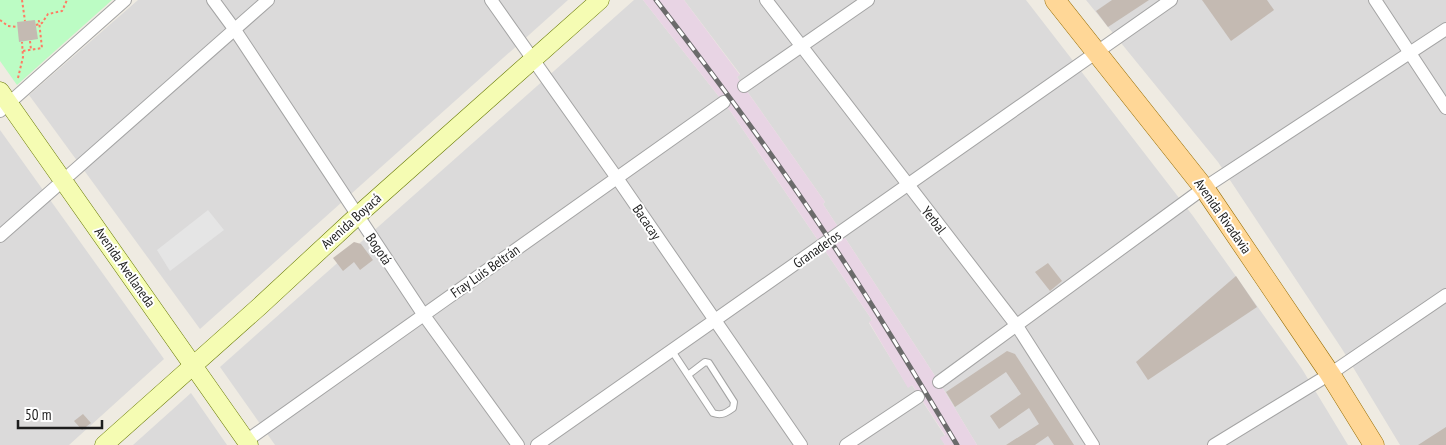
<svg xmlns="http://www.w3.org/2000/svg" width="1446" height="445" viewBox="0 0 1446 445" font-family="'PT Sans Narrow',sans-serif">
	<style>
		.residential { fill: #dbdada }
		.industrial { fill: #e8d4e4 }
		.park { fill: #bcfcc4 }
		.parking { fill: #e5e5e5 }
		.building { fill: #c4bab2 }
		.lines { fill: none; stroke-linecap: round; stroke-linejoin: round }
		.lane-casing { stroke: #a4a4a4; stroke-width: 8 }
		.street-casing { stroke: #a4a4a4; stroke-width: 14 }
		.secondary-casing { stroke: #667800; stroke-width: 19 }
		.primary-casing { stroke: #966c00; stroke-width: 21 }
		.path { stroke: #ff7b63; stroke-width: 2; stroke-dasharray: 2.5 2.5; stroke-linecap: butt }
		.lane { stroke: #fff; stroke-width: 6 }
		.street { stroke: #fff; stroke-width: 12 }
		.secondary { stroke: #f5fcb3; stroke-width: 18 }
		.primary { stroke: #ffd797; stroke-width: 20 }
		.rail-casing { stroke: #6b6b6b; stroke-width: 5 }
		.rail { stroke: #fff; stroke-width: 3; stroke-dasharray: 9; stroke-linecap: butt }
		.labels { text-anchor: middle; stroke-width: 4; stroke-linejoin: round; paint-order: stroke }
		.street-label { font-size: 14px; fill: #1d1d1d; stroke: #fff }
	</style>
	<rect width="100%" height="100%" fill="#efebe2"/>
	<g class="residential">
		<polygon points="138,0 568,0 200,329 29,95"/>
		<polygon points="634,0 643,0 731,112 872,320 869,323 908,387 912,385 945,436 941,438 945,445 275,445 220,367"/>
		<polygon points="684,0 1026,0 1193,216 1302,369 1348,445 977,445 939,382 823,204 825,202 737,77 740,74"/>
		<polygon points="1086,0 1446,0 1446,445 1400,445 1342,349 1218,162"/>
		<polygon points="0,130 164,359 69,445 0,445"/>
		<polygon points="191,393 227,445 133,445"/>
	</g>
	<polygon class="industrial" points="643,0 684,0 740,75 737,77 825,202 823,204 939,382 977,445 945,445 940,438 945,435 912,385 908,388 869,322 872,320 731,112"/>
	<polygon class="park" points="0,0 112,0 17,85 0,61"/>
	<polygon class="parking" points="208,210 224,230 170,271 157,250"/>
	<g class="building">
		<polygon points="1112,0 1149,0 1108,27 1096,11"/>
		<polygon points="1202,0 1267,0 1274,10 1231,41"/>
		<polygon points="35,20 38,39 19,42 17,22"/>
		<polygon points="354,242 361,244 373,260 360,270 354,262 343,271 333,258"/>
		<polygon points="1048,263 1062,281 1050,291 1035,272"/>
		<polygon points="1236,276 1257,307 1148,380 1136,362"/>
		<polygon points="1007,351 1015,354 1074,445 1054,445 1048,436 1035,445 1006,445 1039,424 1029,408 999,429 990,416 1021,394 1006,372 955,407 946,392"/>
		<polygon points="83,414 91,423 82,430 74,421"/>
		<polygon points="1446,427 1446,445 1418,445"/>
	</g>
	<g class="lines">
		<g class="lane-casing">
			<path id="lane" d="M672,351L713,413C722,416 726,413 733,408L734,402L709,363L705,362L688,375"/>
		</g>
		<g class="street-casing">
			<g id="street">
				<polyline points="213,0 235,30 423,314 518,445"/>
				<polyline points="491,0 617,178 801,445"/>
				<polyline points="766,0 1017,326 1093,445"/>
				<polyline points="1375,0 1446,108"/>
				<polyline points="744,86 868,0"/>
				<polyline points="0,111 125,0"/>
				<polyline points="0,236 268,0"/>
				<polyline points="939,382 1204,188 1446,29"/>
				<polyline points="246,441 724,102"/>
				<polyline points="537,445 1171,0"/>
				<polyline points="846,445 918,397"/>
				<polyline points="1214,445 1330,374 1446,295"/>
			</g>
		</g>
		<g class="secondary-casing">
			<g id="secondary">
				<polyline points="0,91 249,445"/>
				<polyline points="104,445 260,306 357,216 600,0"/>
			</g>
		</g>
		<g class="primary-casing">
			<polyline id="primary" points="1055,0 1204,188 1330,374 1374,445"/>
		</g>
		<g class="path">
			<polyline points="22,0 25,21"/>
			<polyline points="0,20 8,26 17,27"/>
			<polyline points="36,25 42,23 48,14 62,11 67,0"/>
			<polyline points="30,41 31,50"/>
			<polyline points="23,51 42,48 39,21 36,21"/>
			<polyline points="18,78 23,57 22,42"/>
		</g>
		<use href="#lane" class="lane"/>
		<use href="#street" class="street"/>
		<use href="#secondary" class="secondary"/>
		<use href="#primary" class="primary"/>
		<g class="rail-casing">
			<path id="rail" d="M656,0C716,78 775,157 829,239C874,306 916,376 957,445"/>
		</g>
		<use href="#rail" class="rail"/>
	</g>
	<g class="labels">
		<g class="street-label">
			<text transform="translate(1223 216) rotate(55)" y="5">Avenida Rivadavia</text>
			<text transform="translate(934 220) rotate(52)" y="5">Yerbal</text>
			<text transform="translate(351 221) rotate(-42)" y="5">Avenida Boyacá</text>
			<text transform="translate(647 222) rotate(56)" y="5">Bacacay</text>
			<text transform="translate(379 249) rotate(56)" y="5">Bogotá</text>
			<text transform="translate(817 249) rotate(-35)" y="5">Granaderos</text>
			<text transform="translate(125 267) rotate(55)" y="5">Avenida Avellaneda</text>
			<text transform="translate(485 271) rotate(-35)" y="5">Fray Luis Beltrán</text>
		</g>
	</g>
	<path d="M18 420v8h84v-8" fill="none" stroke="#1d1d1d" stroke-width="2.5"/>
	<text x="25" y="420" font-size="15" fill="#1d1d1d" stroke="#ffffff" stroke-width="4" paint-order="stroke">50 m</text>
</svg>
